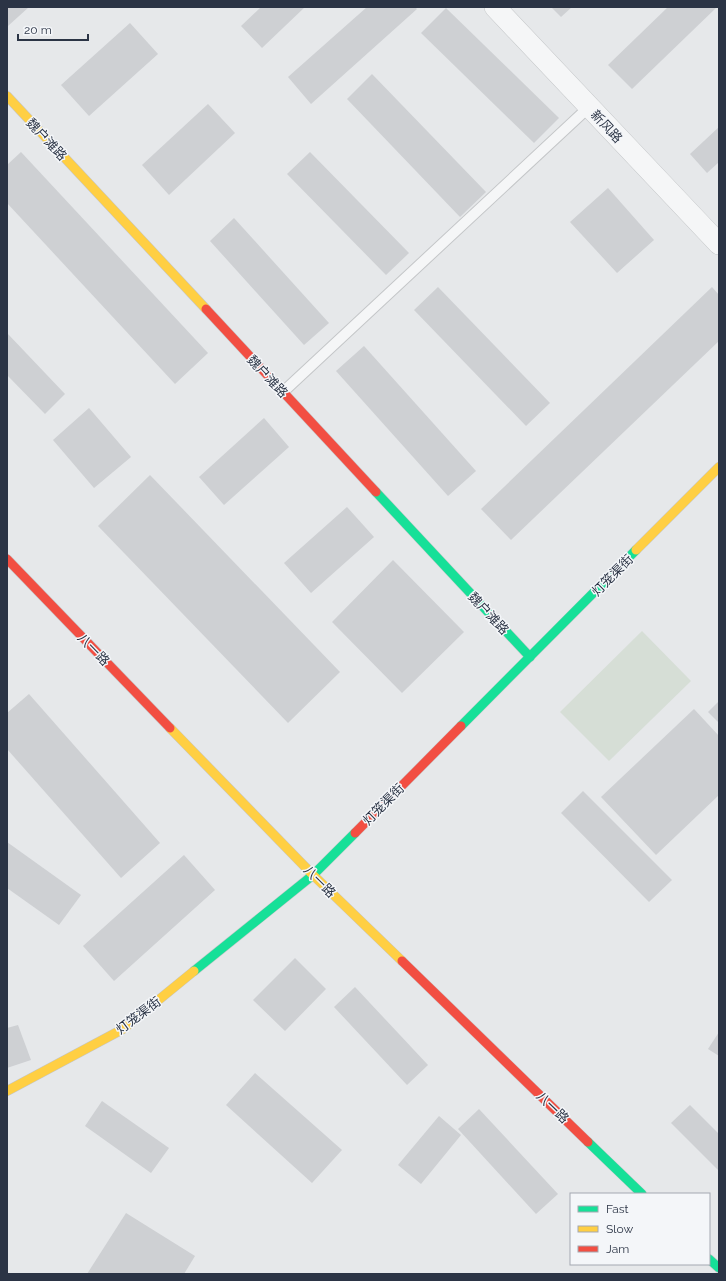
<svg xmlns="http://www.w3.org/2000/svg" width="726" height="1281" viewBox="0 0 726 1281" font-family="Raleway,'Noto Sans SC',sans-serif">
	<style>
		.green { fill: #d6ded6 }
		.building { fill: #ced0d3 }
		.lines { fill: none; stroke-linecap: round; stroke-linejoin: round }
		.lane-casing { stroke: #c4c6c8; stroke-width: 12 }
		.street-casing { stroke: #c4c6c8; stroke-width: 22 }
		.fast-casing { stroke: #c4c6c8; stroke-width: 10 }
		.slow-casing { stroke: #c4c6c8; stroke-width: 10 }
		.jam-casing { stroke: #c4c6c8; stroke-width: 10 }
		.lane { stroke: #f5f6f7; stroke-width: 10 }
		.street { stroke: #f5f6f7; stroke-width: 21 }
		.fast { stroke: #16e098; stroke-width: 9 }
		.slow { stroke: #ffcf43; stroke-width: 9 }
		.jam { stroke: #f24e42; stroke-width: 9 }
		.labels { text-anchor: middle; stroke-width: 3; stroke-linejoin: round; paint-order: stroke }
		.street-label { font-size: 13px; fill: #2b3445; stroke: #f4f6f9 }
	</style>
	<rect width="100%" height="100%" fill="#e6e8ea"/>
	<polygon class="green" points="642,631 691,681 609,761 560,712"/>
	<g class="building">
		<polygon points="7,7 29,7 8,26 7,25"/>
		<polygon points="261,7 305,7 262,48 241,26"/>
		<polygon points="367,7 415,7 417,9 311,104 288,77"/>
		<polygon points="551,7 572,7 561,17"/>
		<polygon points="668,7 717,7 632,89 608,65"/>
		<polygon points="446,8 559,118 534,143 421,33"/>
		<polygon points="130,23 158,54 89,116 61,85"/>
		<polygon points="372,74 486,192 460,217 347,99"/>
		<polygon points="208,104 235,133 169,195 142,165"/>
		<polygon points="719,127 719,162 707,173 690,154"/>
		<polygon points="21,152 208,353 175,384 7,203 7,165"/>
		<polygon points="310,152 409,253 386,275 287,174"/>
		<polygon points="608,188 654,240 617,273 570,222"/>
		<polygon points="234,218 329,323 304,345 210,241"/>
		<polygon points="438,287 550,403 526,426 414,310"/>
		<polygon points="712,287 719,295 719,341 511,540 481,509"/>
		<polygon points="7,333 65,394 45,414 7,375"/>
		<polygon points="364,346 476,471 448,496 336,371"/>
		<polygon points="89,408 131,457 94,488 53,440"/>
		<polygon points="264,418 289,447 224,505 199,477"/>
		<polygon points="150,475 340,672 288,723 98,526"/>
		<polygon points="347,507 374,537 311,593 284,563"/>
		<polygon points="393,560 464,632 402,693 332,622"/>
		<polygon points="29,694 160,843 121,878 7,749 7,713"/>
		<polygon points="719,701 719,723 708,712"/>
		<polygon points="694,709 719,736 719,795 656,855 601,797"/>
		<polygon points="583,791 672,880 649,902 561,813"/>
		<polygon points="7,842 81,895 59,925 7,888"/>
		<polygon points="184,855 215,890 114,981 83,946"/>
		<polygon points="295,958 326,989 285,1031 253,1000"/>
		<polygon points="355,987 428,1065 407,1085 334,1007"/>
		<polygon points="18,1025 31,1060 7,1068 7,1028"/>
		<polygon points="719,1032 719,1056 708,1049"/>
		<polygon points="255,1073 342,1150 312,1183 226,1105"/>
		<polygon points="102,1101 169,1148 151,1173 85,1126"/>
		<polygon points="690,1105 719,1134 719,1171 671,1123"/>
		<polygon points="479,1109 558,1194 536,1214 458,1129"/>
		<polygon points="439,1116 461,1135 421,1184 398,1165"/>
		<polygon points="126,1213 195,1256 184,1274 87,1274"/>
	</g>
	<g class="lines">
		<g class="lane-casing">
			<polyline id="lane" points="283,392 589,107"/>
		</g>
		<g class="street-casing">
			<polyline id="street" points="495,7 719,244"/>
		</g>
		<g class="fast-casing">
			<g id="fast">
				<polyline points="376,492 530,657"/>
				<polyline points="461,726 636,550"/>
				<polyline points="194,971 313,875 355,833"/>
				<polyline points="588,1142 642,1194"/>
				<polyline points="709,1259 719,1268"/>
			</g>
		</g>
		<g class="slow-casing">
			<g id="slow">
				<polyline points="7,96 206,309"/>
				<polyline points="636,550 719,467"/>
				<polyline points="170,728 313,875 402,961"/>
				<polyline points="7,1091 123,1029 194,971"/>
			</g>
		</g>
		<g class="jam-casing">
			<g id="jam">
				<polyline points="206,309 376,492"/>
				<polyline points="7,559 170,728"/>
				<polyline points="355,833 461,726"/>
				<polyline points="402,961 588,1142"/>
			</g>
		</g>
		<use href="#lane" class="lane"/>
		<use href="#street" class="street"/>
		<use href="#fast" class="fast"/>
		<use href="#slow" class="slow"/>
		<use href="#jam" class="jam"/>
	</g>
	<g class="labels">
		<g class="street-label">
			<text transform="translate(607 126) rotate(47)" y="5">新风路</text>
			<text transform="translate(47 139) rotate(47)" y="5">魏户滩路</text>
			<text transform="translate(268 376) rotate(47)" y="5">魏户滩路</text>
			<text transform="translate(612 575) rotate(-45)" y="5">灯笼渠街</text>
			<text transform="translate(489 613) rotate(47)" y="5">魏户滩路</text>
			<text transform="translate(94 649) rotate(46)" y="5">八一路</text>
			<text transform="translate(383 804) rotate(-45)" y="5">灯笼渠街</text>
			<text transform="translate(320 881) rotate(45)" y="5">八一路</text>
			<text transform="translate(138 1015) rotate(-37)" y="5">灯笼渠街</text>
			<text transform="translate(553 1107) rotate(44)" y="5">八一路</text>
		</g>
	</g>
	<rect width="726" height="1281" fill="none" stroke="#2b3445" stroke-width="16"/>
	<rect x="570" y="1193" width="140" height="72" fill="#f4f6f9" stroke="#a4a8b1"/>
	<rect x="578" y="1206" width="20" height="6" fill="#16e098" stroke="#a4a8b1"/>
	<text x="606" y="1213" font-size="12" fill="#2b3445">Fast</text>
	<rect x="578" y="1226" width="20" height="6" fill="#ffcf43" stroke="#a4a8b1"/>
	<text x="606" y="1233" font-size="12" fill="#2b3445">Slow</text>
	<rect x="578" y="1246" width="20" height="6" fill="#f24e42" stroke="#a4a8b1"/>
	<text x="606" y="1253" font-size="12" fill="#2b3445">Jam</text>
	<path d="M18 34v6h70v-6" fill="none" stroke="#2b3445" stroke-width="2"/>
	<text x="24" y="34" font-size="12" fill="#2b3445" stroke="#f4f6f9" stroke-width="3" paint-order="stroke">20 m</text>
</svg>
